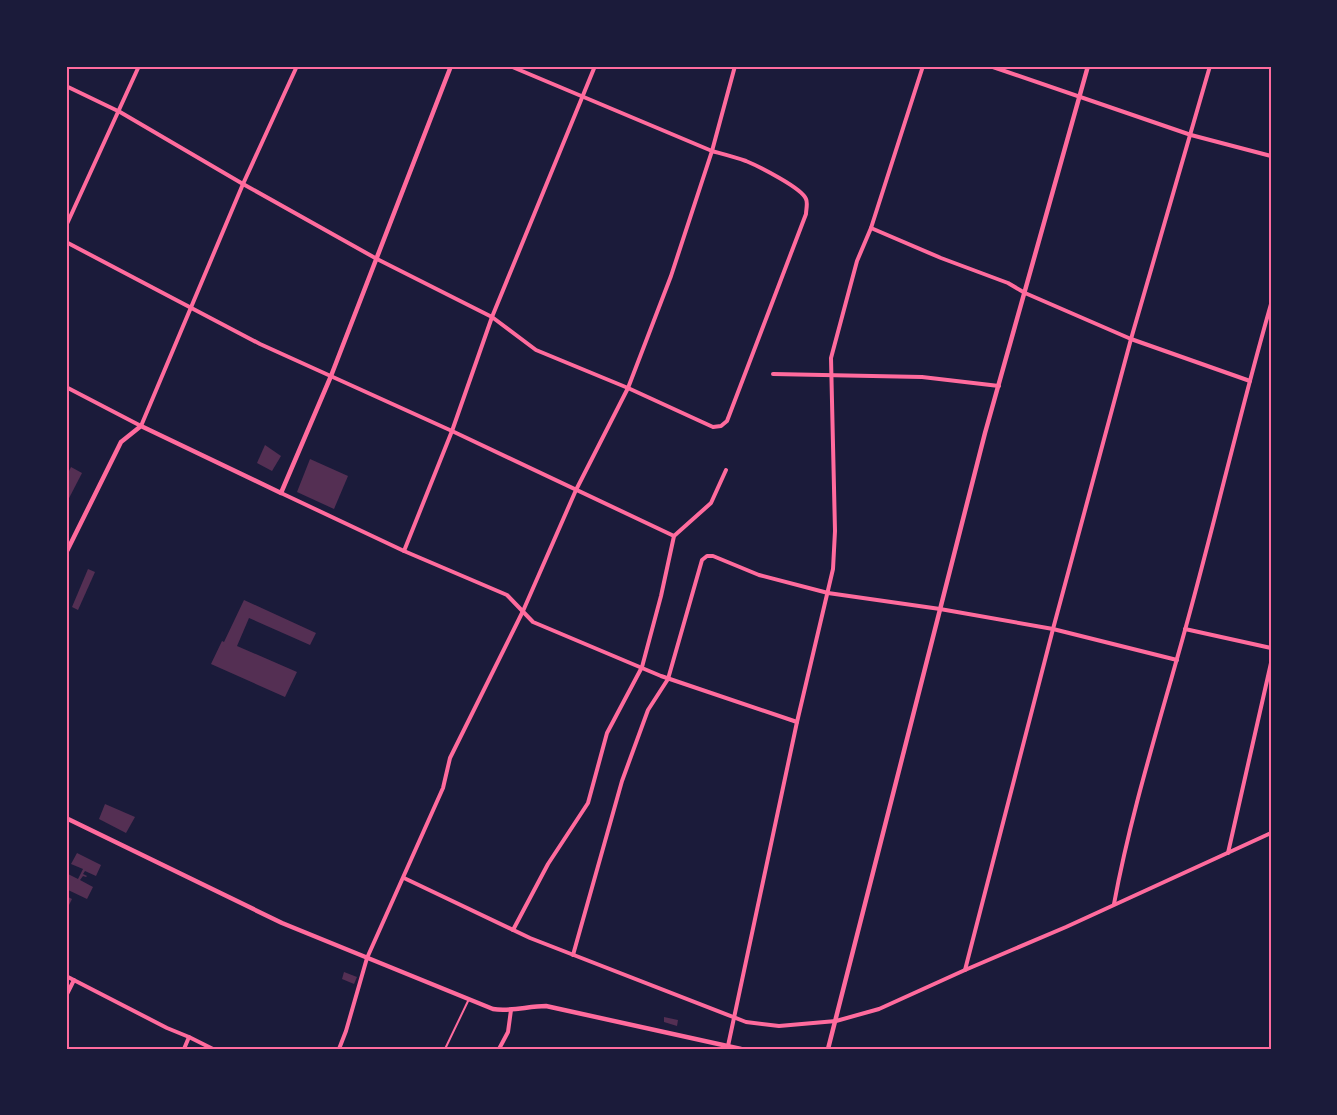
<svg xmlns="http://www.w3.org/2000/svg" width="1337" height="1115" viewBox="0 0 1337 1115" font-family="'Fira Sans Condensed',sans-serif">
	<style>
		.building { fill: #542f53 }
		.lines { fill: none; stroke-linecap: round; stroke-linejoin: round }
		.service { stroke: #ff6b9d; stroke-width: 2 }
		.minor { stroke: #ff6b9d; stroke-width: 4 }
		.tertiary { stroke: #ff6b9d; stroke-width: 4.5 }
		.neatline { fill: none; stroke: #ff6b9d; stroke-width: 2 }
	</style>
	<rect width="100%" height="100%" fill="#1b1b3a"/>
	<g class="building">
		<polygon points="265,445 281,456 272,471 257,463"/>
		<polygon points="310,459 348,476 334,509 297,492"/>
		<polygon points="71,467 82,473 66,504 66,477"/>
		<polygon points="88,569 95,572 78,610 72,607"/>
		<polygon points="244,600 316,633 310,645 249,618 237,646 297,672 285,697 211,664 222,641 224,642"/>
		<polygon points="105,804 135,817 126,833 99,819"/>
		<polygon points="77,853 101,865 96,876 85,871 83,874 87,876 86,877 83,876 80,880 93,887 87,899 66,889 66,873 78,879 83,869 71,864"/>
		<polygon points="68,897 72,899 66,911 66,899"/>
		<polygon points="344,972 357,977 354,984 342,979"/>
		<polygon points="664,1017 678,1020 677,1026 664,1022"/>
	</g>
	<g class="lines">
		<polyline class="service" points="445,1049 469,999"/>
		<g class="minor">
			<polyline points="990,66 1191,135 1271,156"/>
			<path d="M66,86L120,112L243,184L377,259L492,317L536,350L628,388L713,427L721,426L727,421L806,214C806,210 808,203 806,199C802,188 758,166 746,161C735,157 723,154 712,151L510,66"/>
			<polyline points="66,226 139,66"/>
			<polyline points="871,228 941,258 1008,283 1025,293 1131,339 1250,381"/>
			<polyline points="66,242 260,344 452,431 674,536"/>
			<polyline points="773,374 922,377 999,386"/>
			<polyline points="66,387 141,426 243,184 297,66"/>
			<polyline points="281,493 404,551 507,595 533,622 661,676 797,722"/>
			<polyline points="404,551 452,431 492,317 595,66"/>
			<polyline points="1185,629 1271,648"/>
			<polyline points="1228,853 1271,663"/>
			<polyline points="404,878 530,938 746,1022 779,1026 836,1021 879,1009 965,970 1066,927 1271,833"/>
			<path d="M1114,904C1131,812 1160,721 1185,630C1215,522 1240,412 1271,304"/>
			<polyline points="513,930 548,864 588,803 607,733 642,667 661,596 674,536 711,503 726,470"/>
			<polyline points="573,955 622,781 648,710 668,679 702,560 707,556 713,556 759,575 828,593 940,609 1053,629 1177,660"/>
			<polyline points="965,970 1053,629 1131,339 1210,66"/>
			<polyline points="66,976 167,1028 189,1037 213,1049"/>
			<polyline points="66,996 74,980"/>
			<polyline points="728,1046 797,722 833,569 835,531 831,358 857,261 871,228 923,66"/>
			<polyline points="184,1049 189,1037"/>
			<polyline points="339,1049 346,1031 367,958 443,788 450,758 523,611 576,490 628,388 671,276 712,151 735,66"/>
			<polyline points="499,1049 508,1032 511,1010"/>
		</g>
		<g class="tertiary">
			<polyline points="66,553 121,442 141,426 281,493 331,376 451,66"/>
			<path d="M66,818L282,923L493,1009C511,1012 528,1006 546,1006L741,1049"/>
			<polyline points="828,1049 985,433 1088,66"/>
		</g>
	</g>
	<rect width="1337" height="1115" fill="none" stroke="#1b1b3a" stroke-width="135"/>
	<rect x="68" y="68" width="1202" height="980" class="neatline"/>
</svg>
